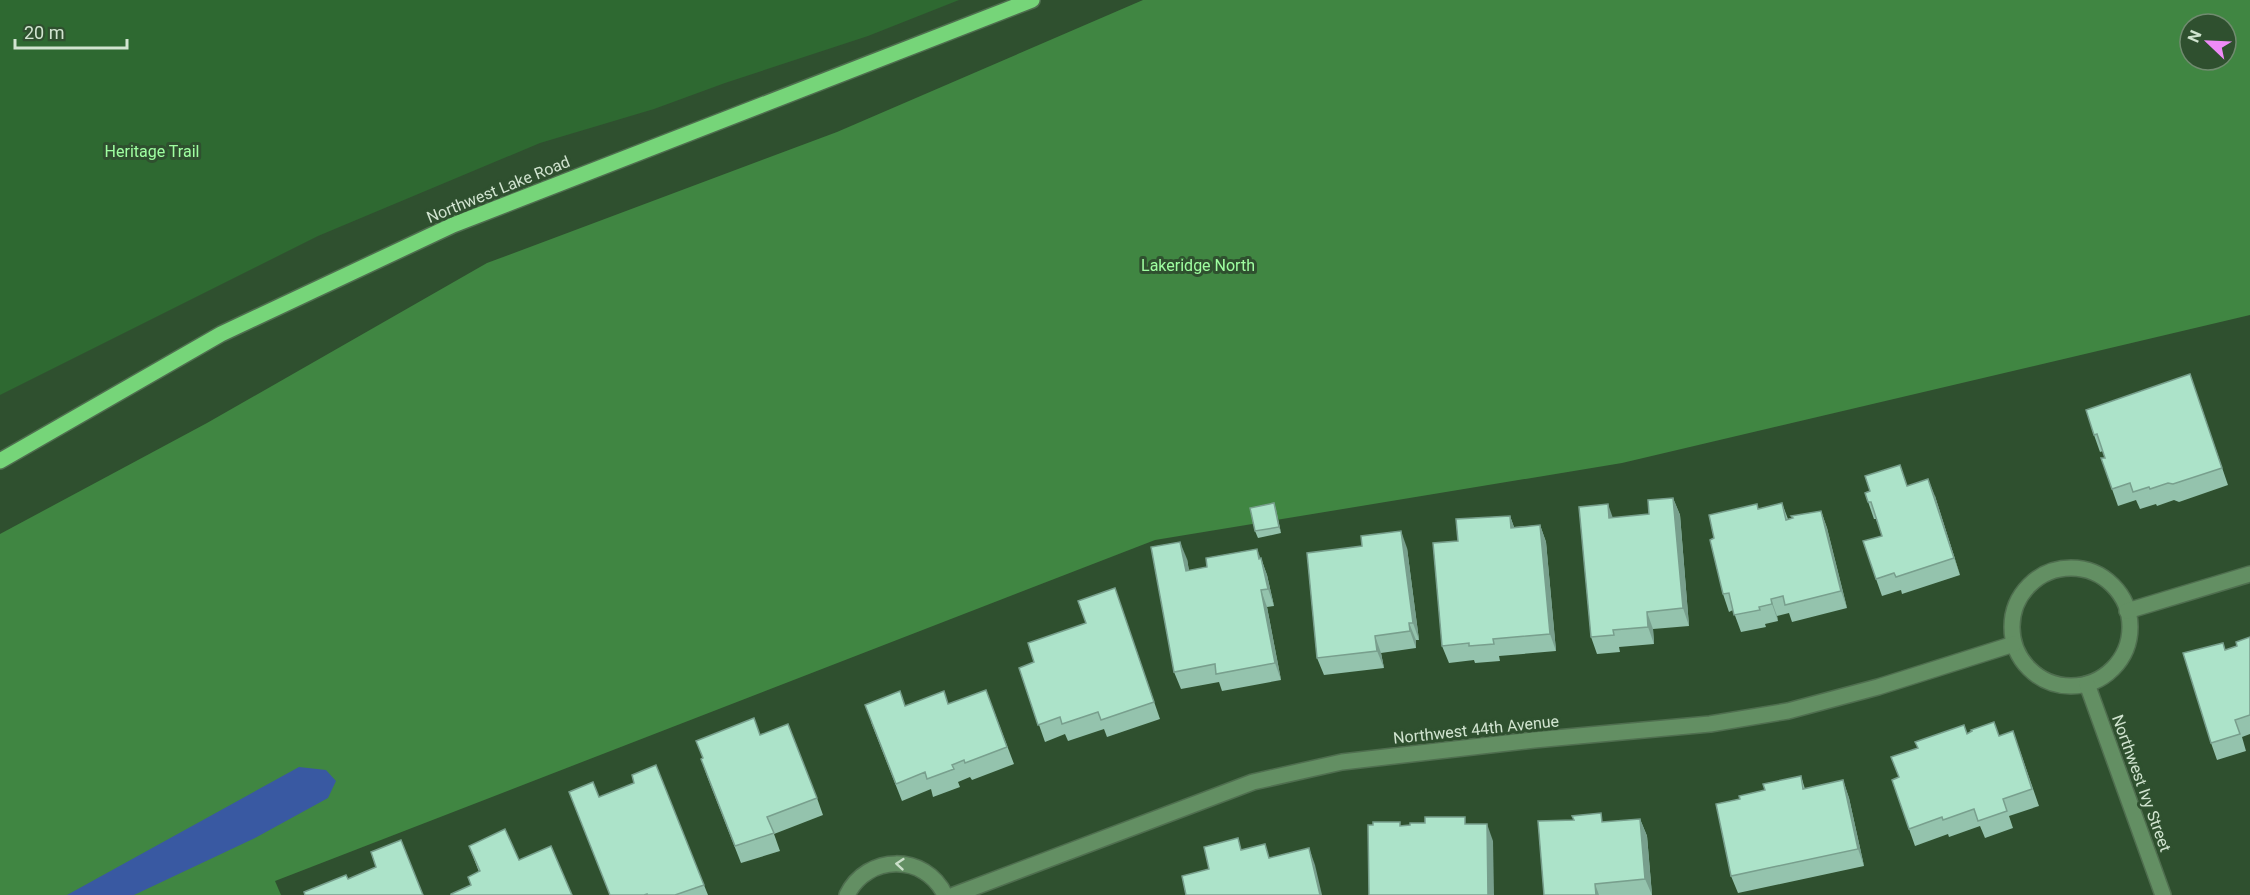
<svg xmlns="http://www.w3.org/2000/svg" width="2250" height="895" viewBox="0 0 2250 895" font-family="Roboto,sans-serif">
	<style>
		.green { fill: #2e6931 }
		.forest { fill: #408642; fill-rule: evenodd }
		.water { fill: #3959a2 }
		.lines { fill: none; stroke-linecap: round; stroke-linejoin: round }
		.minor-casing { stroke: #4f6e4f; stroke-width: 18 }
		.major-casing { stroke: #4f6e4f; stroke-width: 18 }
		.minor { stroke: #638f63; stroke-width: 15 }
		.major { stroke: #76d579; stroke-width: 15 }
		.wall { fill: #94c3ad }
		.shaded-wall { fill: #789f8d }
		.building { fill: #ace3c9; stroke: #789f8d; stroke-width: 1.5 }
		.oneway { stroke: #cce0cb }
		.labels { text-anchor: middle; stroke-width: 6; stroke-linejoin: round; paint-order: stroke }
		.park-label { font-size: 16px; fill: #9ffea1; stroke: #2f502f }
		.street-label { font-size: 16px; fill: #d1e4d0; stroke: #2f502f }
	</style>
	<rect width="100%" height="100%" fill="#2f502f"/>
	<polygon class="green" points="0,0 959,0 868,36 725,83 654,109 540,143 318,236 0,395"/>
	<path class="forest" d="M1143,0H2250V315L1622,463L1155,540L275,881L281,895H0V534L207,423L487,263L837,132ZM2190,24H2226V60H2190Z"/>
	<polygon class="water" points="299,767 326,770 336,781 328,798 255,838 134,895 67,895"/>
	<g class="lines">
		<g class="minor-casing">
			<g id="minor">
				<circle cx="2071" cy="627" r="59"/>
				<polyline points="2127,611 2250,574"/>
				<polyline points="2087,684 2163,895"/>
				<path d="M847,895C867,854 925,853 945,895"/>
				<polyline points="954,895 1253,782 1342,762 1534,740 1710,724 1788,711 1878,687 2014,644"/>
			</g>
		</g>
		<g class="major-casing">
			<polyline id="major" points="0,461 221,334 453,225 1032,0"/>
		</g>
		<use href="#minor" class="minor"/>
		<use href="#major" class="major"/>
	</g>
	<g class="wall">
		<polygon points="2190,374 2228,485 2179,502 2174,500 2157,506 2156,504 2140,509 2136,500 2118,506 2101,458 2105,458 2103,451 2100,452 2094,435"/>
		<polygon points="1908,485 1935,496 1960,575 1902,594 1901,590 1882,596 1876,579 1882,536 1876,519 1874,519 1865,493"/>
		<polygon points="1673,498 1680,515 1689,626 1653,629 1654,644 1619,647 1620,652 1597,654 1591,637 1613,518 1649,514"/>
		<polygon points="1274,503 1281,533 1258,538 1255,531"/>
		<polygon points="1782,503 1788,519 1821,511 1827,528 1847,608 1792,622 1789,613 1777,616 1778,621 1765,624 1766,627 1741,632 1733,610 1729,612 1723,594 1714,538 1758,509"/>
		<polygon points="1510,516 1514,527 1540,525 1546,542 1556,651 1499,656 1500,661 1475,663 1474,660 1449,663 1442,646 1458,541"/>
		<polygon points="1362,546 1407,548 1419,640 1416,640 1416,648 1381,653 1384,668 1324,675 1317,658"/>
		<polygon points="1261,558 1267,575 1274,606 1267,607 1281,680 1222,691 1219,682 1181,689 1174,672 1187,559 1189,571"/>
		<polygon points="1115,588 1160,719 1107,737 1104,729 1068,741 1065,734 1045,742 1019,668 1034,662 1086,623"/>
		<polygon points="2250,637 2250,734 2242,737 2246,751 2217,760 2211,743 2225,650 2237,646"/>
		<polygon points="986,690 1014,764 972,780 970,777 958,782 960,787 933,797 931,789 902,801 871,722 905,706 948,704"/>
		<polygon points="1967,734 1999,736 2019,748 2039,806 2009,816 2013,828 1985,838 1980,826 1949,837 1948,834 1915,846 1909,829 1899,777"/>
		<polygon points="760,735 817,798 823,815 774,834 780,851 741,863 707,776 701,759 703,758 696,741"/>
		<polygon points="1801,776 1805,789 1843,780 1849,798 1864,866 1738,893 1731,876 1740,799"/>
		<polygon points="569,792 599,797 704,885 708,895 610,895"/>
		<polygon points="1640,819 1647,836 1652,895 1544,895 1604,822"/>
		<polygon points="469,846 519,860 471,885 479,872"/>
	</g>
	<g class="shaded-wall">
		<polygon points="1928,479 1935,496 1960,575 1954,558"/>
		<polygon points="1673,498 1680,515 1689,626 1683,608"/>
		<polygon points="1274,503 1276,509 1281,533 1279,527"/>
		<polygon points="1608,504 1614,521 1609,518"/>
		<polygon points="1821,511 1827,528 1847,608 1841,591"/>
		<polygon points="1510,516 1516,533 1511,528"/>
		<polygon points="1540,525 1546,542 1556,651 1550,634"/>
		<polygon points="1401,531 1407,548 1419,640 1413,623"/>
		<polygon points="1180,542 1187,559 1192,588 1186,571"/>
		<polygon points="1257,549 1267,575 1274,606 1268,589"/>
		<polygon points="1261,590 1267,607 1281,680 1275,663"/>
		<polygon points="1771,599 1777,616 1778,621 1772,604"/>
		<polygon points="1647,612 1653,629 1654,644 1648,627"/>
		<polygon points="1409,623 1416,640 1416,648 1410,631"/>
		<polygon points="1375,636 1381,653 1384,668 1377,651"/>
		<polygon points="1843,780 1849,798 1864,866 1858,849"/>
		<polygon points="1640,819 1647,836 1652,895 1645,879"/>
		<polygon points="1487,824 1493,841 1494,895 1488,895"/>
		<polygon points="1309,848 1315,865 1322,895 1320,895"/>
		<polygon points="1595,884 1599,895 1596,895"/>
	</g>
	<g class="building">
		<polygon points="2190,374 2222,468 2173,484 2168,483 2150,489 2149,487 2133,492 2130,483 2112,489 2101,458 2105,458 2097,434 2094,435 2086,410"/>
		<polygon points="1900,465 1907,486 1928,479 1954,558 1896,577 1894,573 1876,579 1863,541 1882,536 1871,502 1868,502 1865,493 1870,491 1865,476"/>
		<polygon points="1673,498 1683,608 1647,612 1648,627 1613,630 1614,635 1591,637 1579,507 1608,504 1609,518 1649,514 1648,500"/>
		<polygon points="1274,503 1279,527 1255,531 1250,508"/>
		<polygon points="1782,503 1786,520 1793,518 1791,516 1821,511 1841,591 1785,605 1783,596 1771,599 1772,604 1759,607 1760,610 1734,615 1729,593 1723,594 1710,540 1714,538 1709,515 1757,504 1758,509"/>
		<polygon points="1510,516 1511,528 1540,525 1550,634 1493,639 1494,644 1469,646 1469,643 1442,646 1433,543 1458,541 1456,519"/>
		<polygon points="1401,531 1413,623 1409,623 1410,631 1375,636 1377,651 1317,658 1307,553 1362,546 1361,536"/>
		<polygon points="1180,542 1186,571 1207,567 1206,558 1257,549 1259,559 1261,558 1268,589 1261,590 1275,663 1216,674 1215,664 1174,672 1151,547"/>
		<polygon points="1115,588 1154,702 1101,720 1098,712 1062,724 1060,717 1038,725 1019,668 1034,662 1028,643 1086,623 1078,601"/>
		<polygon points="2250,637 2250,715 2235,720 2240,734 2211,743 2183,653 2223,643 2225,650 2237,646 2236,642"/>
		<polygon points="986,690 1007,747 965,763 964,760 952,765 954,769 927,779 925,772 896,784 865,705 900,691 905,706 944,691 948,704"/>
		<polygon points="754,718 760,735 788,724 817,798 767,817 774,833 735,846 701,759 703,758 696,741"/>
		<polygon points="1994,722 1999,736 2013,731 2032,789 2003,799 2007,811 1978,821 1974,809 1943,820 1942,817 1909,829 1892,780 1899,777 1891,757 1918,748 1915,742 1964,725 1967,734 1972,731 1971,730"/>
		<polygon points="656,765 704,885 675,895 647,895 647,894 644,895 610,895 569,792 593,782 599,797 634,783 632,775"/>
		<polygon points="1801,776 1803,789 1843,780 1858,849 1731,876 1716,804 1740,799 1739,796 1765,790 1763,784"/>
		<polygon points="1601,813 1602,822 1640,819 1645,879 1595,884 1596,895 1544,895 1538,821 1574,820 1572,816"/>
		<polygon points="1425,817 1465,817 1465,824 1487,824 1488,895 1369,895 1368,825 1373,825 1373,822 1400,822 1400,826 1410,825 1410,823 1425,823"/>
		<polygon points="505,829 519,860 551,846 572,895 451,895 451,894 471,885 468,877 480,871 469,846"/>
		<polygon points="1238,838 1241,850 1265,844 1269,858 1309,848 1320,895 1186,895 1182,876 1209,869 1204,847"/>
		<polygon points="401,840 423,895 305,895 304,892 346,875 348,879 376,867 371,852"/>
	</g>
	<defs><path id="oneway-chevron" d="M-2-3.5L2.5 0L-2 3.5" fill="none" stroke-width="1.6" stroke-linecap="round" stroke-linejoin="round" transform="scale(1.5)"/></defs>
	<use class="oneway" href="#oneway-chevron" transform="translate(900 864) rotate(-175)"/>
	<g class="labels">
		<g class="park-label">
			<text x="152" y="157">Heritage Trail</text>
			<text x="1198" y="271">Lakeridge North</text>
		</g>
		<g class="street-label">
			<text transform="translate(498 189) rotate(-22)" y="6">Northwest Lake Road</text>
			<text transform="translate(1476 729) rotate(-6)" y="6">Northwest 44th Avenue</text>
			<text transform="translate(2142 783) rotate(70)" y="6">Northwest Ivy Street</text>
		</g>
	</g>
	<g transform="translate(2208 42) rotate(293)"><circle r="28" fill="#2f502f" stroke="#708b6f" stroke-width="1.5"/>
	<path d="M0-4.5L10 22L0 15L-10 22Z" fill="#ef8bf7"/>
	<text y="-9" font-size="16" font-weight="bold" text-anchor="middle" fill="#d1e4d0">N</text>
	</g>
	<path d="M15 39v9h112v-9" fill="none" stroke="#d1e4d0" stroke-width="3"/>
	<text x="24" y="39" font-size="18" fill="#d1e4d0" stroke="#2f502f" stroke-width="4.5" paint-order="stroke">20 m</text>
</svg>
